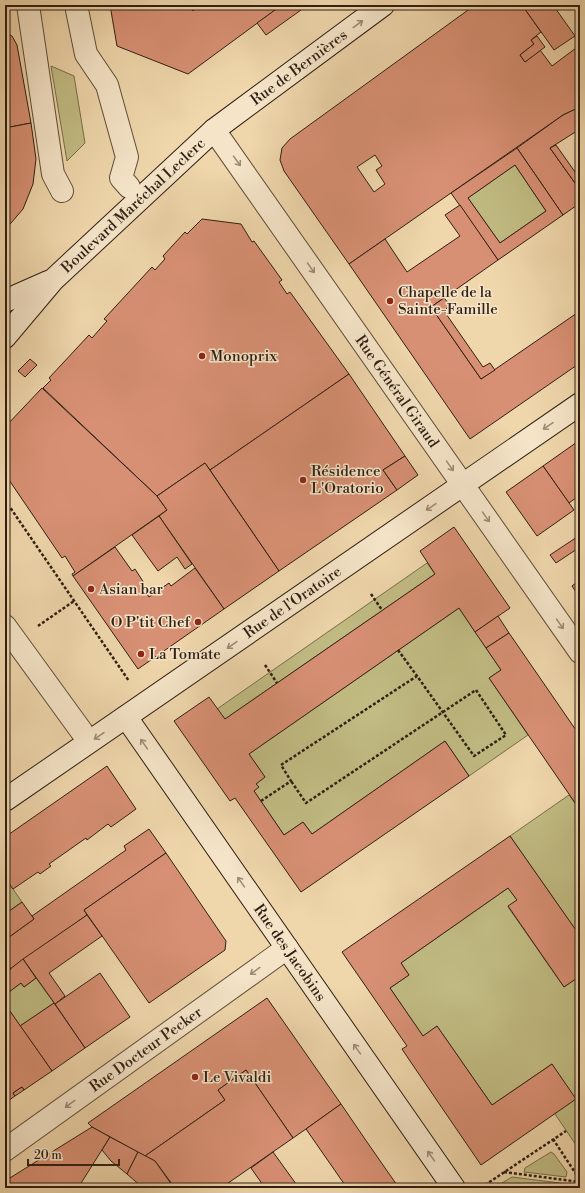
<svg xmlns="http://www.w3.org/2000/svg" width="585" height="1193" viewBox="0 0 585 1193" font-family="'Libre Bodoni',serif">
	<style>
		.green { fill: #c1bc83; stroke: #786e4b }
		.building { fill: #d89074; stroke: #2f1f13; fill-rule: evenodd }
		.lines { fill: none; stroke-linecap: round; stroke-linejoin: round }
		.street-casing { stroke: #5f4d39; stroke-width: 24 }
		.secondary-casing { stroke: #2f1f13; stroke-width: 24 }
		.path { stroke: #2f1f13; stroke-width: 2.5; stroke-dasharray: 3 2; stroke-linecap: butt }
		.street { stroke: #f5e4c8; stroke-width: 22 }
		.secondary { stroke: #f5e4c8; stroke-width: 22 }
		.oneway { stroke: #9c8b77 }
		.poi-dot { fill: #8f2418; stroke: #f5e4c8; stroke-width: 1.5 }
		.labels { text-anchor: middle; stroke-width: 3; stroke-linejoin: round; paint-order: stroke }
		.street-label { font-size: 15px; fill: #2f1f13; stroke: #f5e4c8 }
		.poi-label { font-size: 15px; fill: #2f1f13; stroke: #f5e4c8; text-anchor: start }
	</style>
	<rect width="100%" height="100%" fill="#efd6ab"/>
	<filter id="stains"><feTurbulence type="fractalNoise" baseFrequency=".005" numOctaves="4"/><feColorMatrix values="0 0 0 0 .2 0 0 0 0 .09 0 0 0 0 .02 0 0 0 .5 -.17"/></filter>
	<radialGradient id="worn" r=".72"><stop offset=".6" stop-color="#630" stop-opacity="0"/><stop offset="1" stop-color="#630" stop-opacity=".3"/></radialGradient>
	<g class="green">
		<polygon points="51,66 74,76 85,143 67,161"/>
		<polygon points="515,165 546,211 500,243 468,198"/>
		<polygon points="427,563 435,574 225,719 217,709"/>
		<polygon points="459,608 501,670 489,678 528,735 469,776 445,741 312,834 303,822 284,835 254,791 258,787 256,784 265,777 249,754"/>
		<polygon points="569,795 580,810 580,936 510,836"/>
		<polygon points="8,882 22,902 5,914 5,884"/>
		<polygon points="508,888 517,900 508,907 564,987 580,976 580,1143 576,1145 555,1114 552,1064 492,1105 437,1026 423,1036 390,988 409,975 401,963"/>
		<polygon points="36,978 54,1003 20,1026 5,1004 5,995 21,983 24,987"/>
		<polygon points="551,1152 554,1154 567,1172 566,1177 524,1172 525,1168"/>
		<polygon points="512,1177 576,1185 578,1188 500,1188 502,1183"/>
	</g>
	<g class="building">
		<polygon points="110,5 190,5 193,11 196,8 194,5 282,5 188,74 117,46"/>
		<polygon points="282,5 297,5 301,10 266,35 257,23"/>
		<path d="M475,5H522L541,32L531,40L534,44L520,55L525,62L540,50L552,66L580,45V107L563,115L349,264L284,171L280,160L282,148L290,139ZM375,155L382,166L376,170L385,184L374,192L357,167Z"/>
		<polygon points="522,5 553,5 575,36 554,50"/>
		<polygon points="5,32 12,36 17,45 31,123 5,128"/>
		<polygon points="537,36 545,47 525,62 520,55 534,44 531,40"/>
		<polygon points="580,107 580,129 550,148 580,190 580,203 563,215 517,148 563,115"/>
		<polygon points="31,123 36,159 33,184 23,209 5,230 5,128"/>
		<polygon points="556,145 580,179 580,190 550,148"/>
		<path d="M517,148L563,215L498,260L451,193ZM515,165L546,211L500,243L468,198Z"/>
		<polygon points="460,205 498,260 431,307 481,379 580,311 580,363 470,439 349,264 385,239 407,272 460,236 445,215"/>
		<polygon points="202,219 241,224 252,242 254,241 282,280 279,282 287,294 290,292 349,374 210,470 205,463 157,496 43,388 51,380 49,378 89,335 92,338 107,321 104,319 152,267 155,270 165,259 163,256 185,232 187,234"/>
		<polygon points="444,298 450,305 444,311 483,367 490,363 495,370 481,379 431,307"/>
		<polygon points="30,359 37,365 25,377 18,371"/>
		<polygon points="349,374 405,456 383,470 397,490 279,571 210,470"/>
		<polygon points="42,388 157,496 167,510 73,576 72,574 75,572 65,556 62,558 5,474 5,427"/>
		<polygon points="580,440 580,495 569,503 543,466"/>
		<polygon points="405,456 418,475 397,490 383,470"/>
		<polygon points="205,463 279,571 224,609 159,516 167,510 157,496"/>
		<polygon points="543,466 574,510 537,536 506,492"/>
		<polygon points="159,516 192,564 185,569 177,557 158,571 132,535"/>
		<polygon points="454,527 510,608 475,632 459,608 249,754 265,777 256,784 259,787 254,791 284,835 303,822 312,834 445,741 469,776 301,892 235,798 230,801 174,721 209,697 225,719 435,574 420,551"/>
		<polygon points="580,535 580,547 556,563 550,555"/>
		<polygon points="115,547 132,571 135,569 144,583 141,584 149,597 169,583 171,586 195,568 224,609 138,669 73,576"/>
		<polygon points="580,580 580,598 572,586"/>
		<polygon points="498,616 509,633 486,648 475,632"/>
		<polygon points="509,633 580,736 580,810 489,678 501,670 486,648"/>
		<polygon points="107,766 136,809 111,827 108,824 87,840 86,838 49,864 51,866 40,874 38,872 13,889 5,878 5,837"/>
		<polygon points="149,829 166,853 84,910 87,915 11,969 5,961 5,940 34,919 32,916 126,850 124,846"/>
		<polygon points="510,836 580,936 580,976 564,987 508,906 517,900 508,888 401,963 409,975 390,988 423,1036 437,1026 492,1105 552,1064 576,1099 481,1165 410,1061 402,1049 407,1046 342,952"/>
		<polygon points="166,853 226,941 225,950 149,1003 84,910"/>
		<polygon points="22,902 34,919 5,940 5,914"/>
		<polygon points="87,915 102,936 49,973 65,996 55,1004 23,959"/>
		<polygon points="23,959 36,978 24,987 21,983 5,995 5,973"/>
		<polygon points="5,961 11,969 5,973"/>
		<polygon points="100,973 130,1017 85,1048 55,1004"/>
		<polygon points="267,998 341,1104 306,1129 293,1138 246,1070 218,1090 225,1100 145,1156 92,1127 88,1123"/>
		<polygon points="54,1003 85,1048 52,1071 20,1026"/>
		<polygon points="5,1004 52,1071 24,1090 22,1087 13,1093 15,1096 5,1103"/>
		<polygon points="246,1070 293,1138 221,1188 175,1188 155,1161 145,1156 225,1100 218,1090"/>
		<polygon points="22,1087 24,1090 15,1096 13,1093"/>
		<polygon points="341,1104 367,1142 399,1188 347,1188 306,1129"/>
		<polygon points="92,1127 110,1137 78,1188 5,1188 5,1181"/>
		<polygon points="110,1137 138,1152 127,1174 111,1161 102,1150"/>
		<polygon points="138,1152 155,1161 174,1188 143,1188 127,1174"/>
		<polygon points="273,1152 299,1188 265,1188 251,1168"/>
	</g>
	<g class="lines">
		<g class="street-casing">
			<g id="street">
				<polyline points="28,5 53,174 62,191"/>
				<polyline points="76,5 86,54 107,85 127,157 121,178 129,187"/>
				<path id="s1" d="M214,130L580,652"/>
				<polyline points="5,626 82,732"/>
				<path id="s2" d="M5,1150L287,948"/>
			</g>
		</g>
		<g class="secondary-casing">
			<g id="secondary">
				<polyline points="5,301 48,282"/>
				<path id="s3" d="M5,337L53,280L214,130L383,5"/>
				<path id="s4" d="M126,717L454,1188"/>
				<path id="s5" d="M5,800L580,404"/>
			</g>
		</g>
		<g class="path">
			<polyline points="5,500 129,681"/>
			<polyline points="371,594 382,610"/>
			<polyline points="38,626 74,601"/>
			<polyline points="398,650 417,676"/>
			<polyline points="265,665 277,683"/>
			<polyline points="261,801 291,781 281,765 417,676 474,756 506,735 476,690 306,803 291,781"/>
			<polyline points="553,1139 580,1180"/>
			<polyline points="504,1172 580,1182"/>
			<polyline points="485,1185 566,1131"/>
		</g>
		<use href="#street" class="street"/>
		<use href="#secondary" class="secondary"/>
	</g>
	<defs><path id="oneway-shaft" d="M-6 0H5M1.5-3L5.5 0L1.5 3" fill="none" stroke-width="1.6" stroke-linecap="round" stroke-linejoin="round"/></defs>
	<g class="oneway">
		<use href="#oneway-shaft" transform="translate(358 24) rotate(-36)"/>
		<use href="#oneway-shaft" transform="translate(237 161) rotate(54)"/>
		<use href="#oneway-shaft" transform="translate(311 268) rotate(55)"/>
		<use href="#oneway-shaft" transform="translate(548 426) rotate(146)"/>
		<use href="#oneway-shaft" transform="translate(450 466) rotate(55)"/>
		<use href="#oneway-shaft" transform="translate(431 507) rotate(146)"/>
		<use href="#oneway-shaft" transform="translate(486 517) rotate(55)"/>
		<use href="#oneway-shaft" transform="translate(560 624) rotate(55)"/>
		<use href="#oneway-shaft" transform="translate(232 645) rotate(145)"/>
		<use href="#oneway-shaft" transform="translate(99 736) rotate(146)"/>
		<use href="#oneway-shaft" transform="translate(144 744) rotate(-125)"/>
		<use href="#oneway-shaft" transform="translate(241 882) rotate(-125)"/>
		<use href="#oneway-shaft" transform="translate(255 971) rotate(144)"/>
		<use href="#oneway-shaft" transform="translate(357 1049) rotate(-125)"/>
		<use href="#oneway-shaft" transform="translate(70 1104) rotate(144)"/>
		<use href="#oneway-shaft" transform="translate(431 1156) rotate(-125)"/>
	</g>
	<g class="poi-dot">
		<circle cx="390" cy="301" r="4"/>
		<circle cx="202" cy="356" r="4"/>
		<circle cx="303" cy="480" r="4"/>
		<circle cx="91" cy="589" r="4"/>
		<circle cx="198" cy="622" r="4"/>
		<circle cx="141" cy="654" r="4"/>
		<circle cx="195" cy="1077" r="4"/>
	</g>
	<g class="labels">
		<g class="street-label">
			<text dy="5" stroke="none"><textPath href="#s3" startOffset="400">Rue de Bernières</textPath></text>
			<text dy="5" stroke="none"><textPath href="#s3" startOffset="184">Boulevard Maréchal Leclerc</textPath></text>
			<text dy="5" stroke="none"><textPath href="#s1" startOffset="319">Rue Général Giraud</textPath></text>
			<text dy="5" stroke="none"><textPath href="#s5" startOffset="349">Rue de l'Oratoire</textPath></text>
			<text dy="5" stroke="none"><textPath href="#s4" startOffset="287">Rue des Jacobins</textPath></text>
			<text dy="5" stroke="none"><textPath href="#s2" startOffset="173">Rue Docteur Pecker</textPath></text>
		</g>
		<g class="poi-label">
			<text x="398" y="297">Chapelle de la<tspan x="398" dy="17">Sainte-Famille</tspan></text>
			<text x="210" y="361">Monoprix</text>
			<text x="311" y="476">Résidence<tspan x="311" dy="17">L'Oratorio</tspan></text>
			<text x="99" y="594">Asian bar</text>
			<text x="190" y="627" text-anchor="end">O P'tit Chef</text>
			<text x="149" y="659">La Tomate</text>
			<text x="203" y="1082">Le Vivaldi</text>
		</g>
	</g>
	<rect width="585" height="1193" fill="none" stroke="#efd6ab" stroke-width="20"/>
	<rect x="6" y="6" width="573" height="1181" fill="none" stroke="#2f1f13" stroke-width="2"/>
	<rect x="10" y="10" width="565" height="1173" fill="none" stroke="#2f1f13"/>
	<path d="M28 1159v6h91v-6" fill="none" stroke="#2f1f13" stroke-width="2"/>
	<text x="34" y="1159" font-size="12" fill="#2f1f13" stroke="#f5e4c8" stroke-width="3" paint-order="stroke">20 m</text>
	<rect width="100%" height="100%" filter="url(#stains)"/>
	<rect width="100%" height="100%" fill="url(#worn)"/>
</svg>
